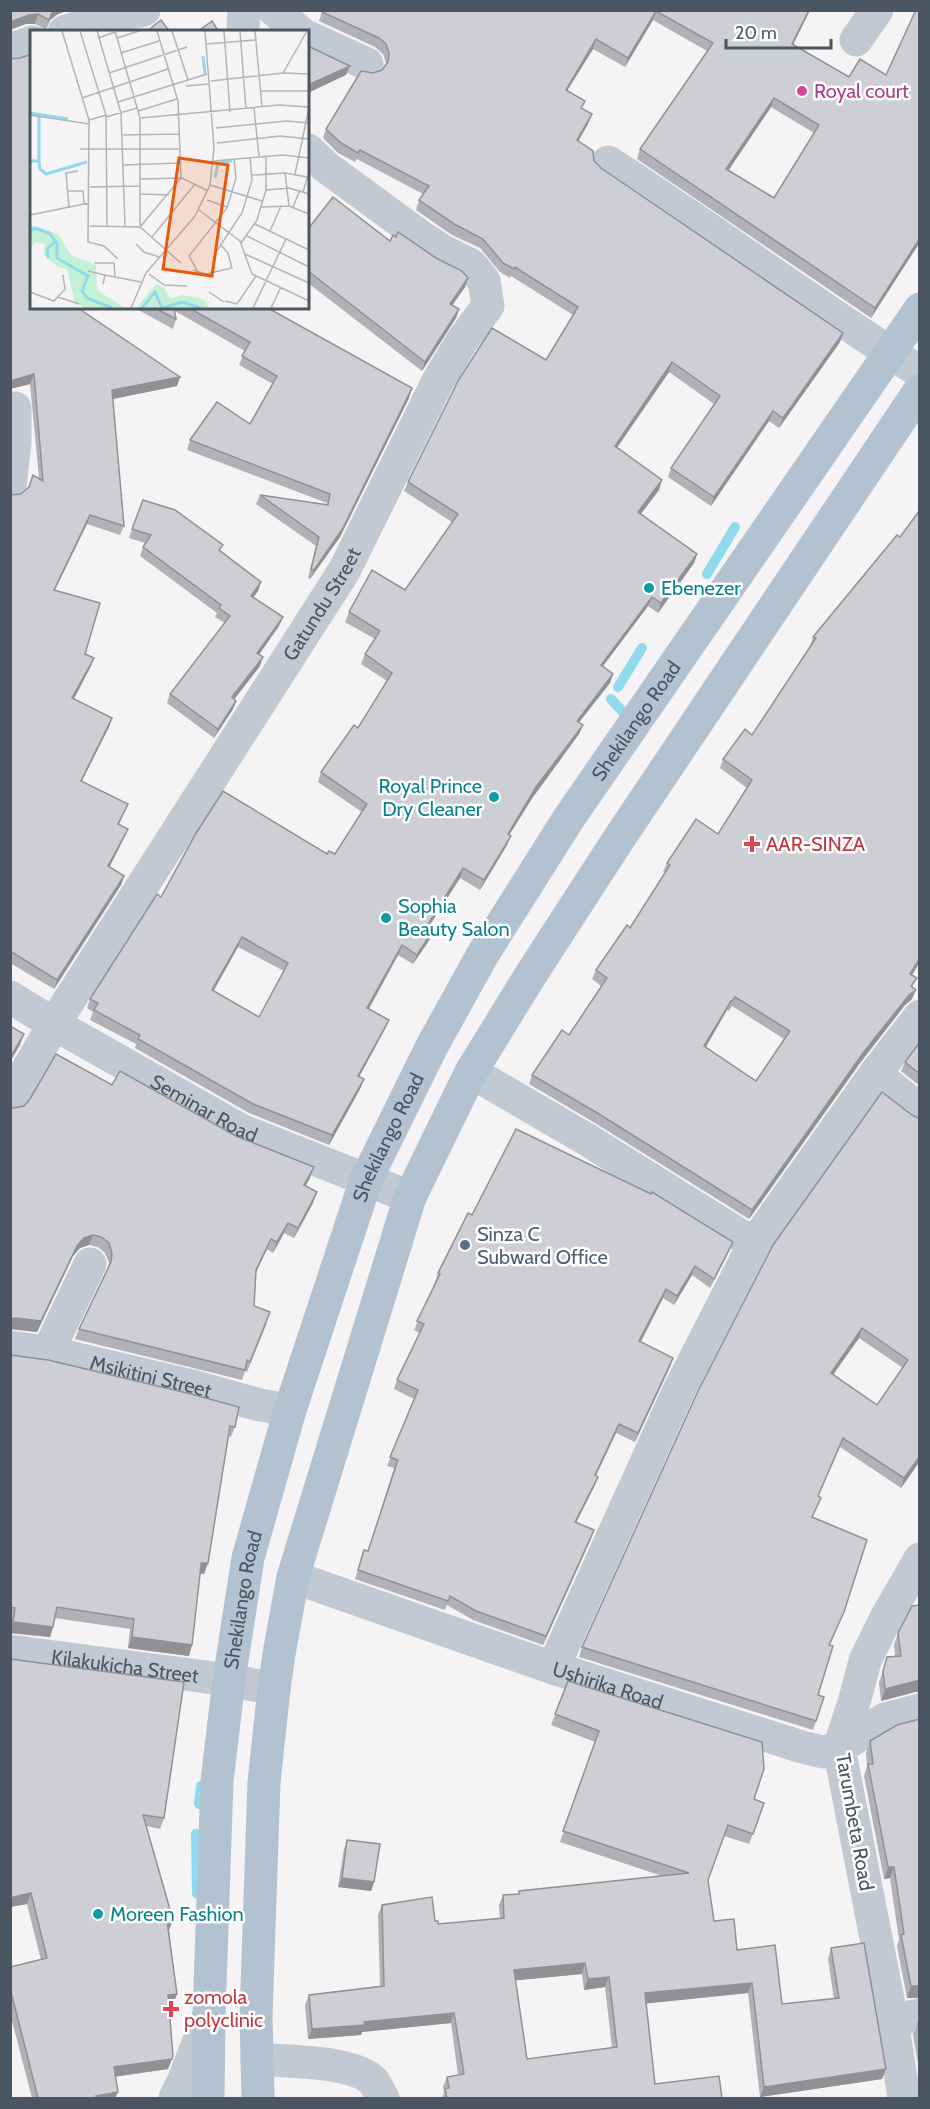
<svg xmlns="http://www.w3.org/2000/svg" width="930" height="2109" viewBox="0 0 930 2109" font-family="Cabin,sans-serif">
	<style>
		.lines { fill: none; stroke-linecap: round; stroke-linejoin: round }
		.stream { stroke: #90daee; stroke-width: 10 }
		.minor { stroke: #c1cad2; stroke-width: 33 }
		.major { stroke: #b3c2d1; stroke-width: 33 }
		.wall { fill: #b0b2b7; fill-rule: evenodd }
		.shaded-wall { fill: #909195 }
		.building { fill: #cdcfd5; stroke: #909195; stroke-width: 1.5; fill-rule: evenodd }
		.hotel-dot { fill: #d1479c; stroke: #fff; stroke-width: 2 }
		.culture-dot { fill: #0f9aa8; stroke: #fff; stroke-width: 2 }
		.health-dot { fill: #e0444e; stroke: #fff; stroke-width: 2 }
		.service-dot { fill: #5c6f8a; stroke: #fff; stroke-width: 2 }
		.labels { text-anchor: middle; stroke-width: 5; stroke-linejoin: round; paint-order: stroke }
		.hotel-label { font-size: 20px; fill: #b23c85; stroke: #fff; text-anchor: start }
		.culture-label { font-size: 20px; fill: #0d838f; stroke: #fff; text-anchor: start }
		.street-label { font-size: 20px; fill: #4a5661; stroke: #fff }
		.health-label { font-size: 20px; fill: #be3a42; stroke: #fff; text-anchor: start }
		.service-label { font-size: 20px; fill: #4e5e75; stroke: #fff; text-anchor: start }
		.inset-river { fill: none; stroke: #90daee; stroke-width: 3 }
		.inset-road { fill: none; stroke: #b1b4b9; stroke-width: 1.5 }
		.view { fill: #e8590c; fill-opacity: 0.15; stroke: #e8590c; stroke-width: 3 }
		.inset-edge { fill: none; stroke: #4a5661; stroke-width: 3 }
	</style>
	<rect width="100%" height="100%" fill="#f5f3f3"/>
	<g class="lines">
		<g class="stream">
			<polyline points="707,574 735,527"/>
			<polyline points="618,687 642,648"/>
			<polyline points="611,699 623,712"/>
			<polyline points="199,1804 201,1786"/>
			<polyline points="196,1834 197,1894"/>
		</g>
		<g class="minor">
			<polyline points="274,10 300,32"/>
			<polyline points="64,32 113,16 144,10"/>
			<polyline points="243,32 244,10"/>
			<polyline points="308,37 367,64"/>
			<polyline points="856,40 877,10"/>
			<polyline points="10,50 32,42"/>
			<path d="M608,162C714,230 814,305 920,372"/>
			<polyline points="10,486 15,443 15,408"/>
			<path id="s1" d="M10,997L54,1024L241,1130L410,1197"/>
			<polyline points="471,1072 586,1139 754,1244"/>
			<polyline points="875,1074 920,1110"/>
			<path id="s2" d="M10,1100L54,1024L344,571L439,379L462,341L488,306L484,281L471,265L443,251L420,236L326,167L308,150"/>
			<path id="s3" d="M10,1347L48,1352L192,1386L260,1405L290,1410"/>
			<polyline points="48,1352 90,1264"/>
			<path id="s4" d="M293,1577L553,1668L802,1747L823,1752L839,1748L885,1719L920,1710"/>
			<path id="s5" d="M10,1651L229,1680L274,1689"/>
			<polyline points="553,1668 678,1392 754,1244 875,1074 920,1016"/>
			<polyline points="892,2020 920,2015"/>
			<path d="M257,2059C285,2062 355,2060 374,2082C377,2087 380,2093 383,2098"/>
			<polyline points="175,2098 183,2082 208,2017"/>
			<polyline points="904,2098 892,2020 839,1748 855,1699 865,1661 886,1618 920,1559"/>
		</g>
		<g class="major">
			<path id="s6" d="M208,2098L209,2016L217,1781L229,1680L248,1558L290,1410L366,1180L432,1046L483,954L569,818L920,309"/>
			<polyline points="258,2098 256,2016 264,1782 274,1689 279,1654 293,1577 410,1197 471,1072 530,976 618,840 920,390"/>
		</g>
	</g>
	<g class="wall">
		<polygon points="10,10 69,10 58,14 50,20 46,30 35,24 26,24"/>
		<path d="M810,10L793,44L849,77L886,75L920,10V242L871,318L637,159L640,149L707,51L653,20L625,67L593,49L567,90L582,108L588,124L578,141L601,168L843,333L840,342L779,428L769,421L711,506L668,477L671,468L714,404L669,372L617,448L659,490L641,514L697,554L694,563L658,613L648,606L603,666L613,674L610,683L579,722L583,725L579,734L533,797L509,835L507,845L480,890L460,878L429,927L430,939L413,964L398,955L369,1009L389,1020L385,1029L359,1077L364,1079L360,1089L329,1145L249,1113L135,1048L136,1044L90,1020L93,1012L87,1008L90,999L161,897L327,854H335L362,812L318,782L321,772L358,728L387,681L361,664L365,654L375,639L345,622L349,612L405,590L452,522L404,491L408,482L546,360L573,315L511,276L510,278L500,272L480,248L452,235L416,210L419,200L423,194L357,159L355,162L338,153L323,138L326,129L373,73L382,70L386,63L383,54L375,47L319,21L322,12ZM771,107L814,133L774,198L729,170ZM238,947L284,971L259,1017L213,991Z"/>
		<polygon points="10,59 32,308 180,377 177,386 112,399 124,526 120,535 87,524 55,590 85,654 94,658 90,668 74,699 112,718 109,727 82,781 124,813 119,825 128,829 124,838 109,867 124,876 121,885 54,989 10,963 10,495 21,494 28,488 33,475 39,478 30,384 10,389"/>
		<polygon points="308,229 390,241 465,287 452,305 459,309 456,318 422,371 308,283"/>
		<polygon points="135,308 268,308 409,398 340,537 310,579 308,578 316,546 256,504 260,495 327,504 327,503 187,450 190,440 250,424 273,384 239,365 245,351 175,311 176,319 173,329"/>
		<polygon points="143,500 221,551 261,582 258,591 253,597 279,626 259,654 260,666 234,699 236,701 233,709 214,738 167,703 170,694 225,623 215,617 217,613 140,556 143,547 145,543 129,538"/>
		<path d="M897,535L912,975L913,988L912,999L905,1005L860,1063L749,1219L595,1123L529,1084L532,1075L569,1035L601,986L592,979L596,970L630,928L665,873L663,872L667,863L718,834L747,788L720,768L723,759L752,735L810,646L813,637ZM732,1006L784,1039L756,1081L706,1047L727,1010L729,1011Z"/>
		<polygon points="920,1042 920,1086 901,1071 905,1062"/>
		<polygon points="112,1085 310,1178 305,1186 313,1203 294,1238 284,1233 273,1253 267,1249 255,1273 254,1306 267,1323 247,1372 245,1371 242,1380 75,1339 79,1329 108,1268 109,1263 105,1253 98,1247 89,1245 80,1248 73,1256 37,1332 10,1329 10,1108 13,1108"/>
		<path d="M912,1115L920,1119V1461L901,1488L840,1447L818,1496L821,1498L812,1517L844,1612L830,1645L818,1695L816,1721L813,1730L579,1657L582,1647ZM859,1338L903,1368L877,1405L833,1375Z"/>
		<polygon points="472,1215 729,1251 710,1288 692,1275 674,1305 663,1298 641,1342 673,1358 635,1442 616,1433 596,1475 595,1485 576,1522 594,1530 543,1645 473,1620 447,1605 445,1610 355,1579 364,1550 368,1551 394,1468 387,1466 414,1399 394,1389 397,1380 420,1333 414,1330 435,1282 438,1273"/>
		<polygon points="10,1355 235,1427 231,1437 228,1436 208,1563 204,1574 200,1573 189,1656 128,1648 130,1629 55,1618 53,1627 50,1637 10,1633 12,1618 10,1618"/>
		<polygon points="898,1633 915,1692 881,1701 879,1683 887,1657 895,1656 894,1645"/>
		<polygon points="10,1659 164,1818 160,1829 146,1826 169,1930 177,1994 173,2004 169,2005 173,2056 168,2069 115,2077 118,2092 115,2098 32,2098 10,2013 10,1967 41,1960 27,1904 10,1907"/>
		<path d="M568,1681L754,1799L764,1803L749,1844L724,1836L708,1880L714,1921L782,2004L834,1999L828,1959L831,1948L886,2069L882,2079L760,2097L748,1993L646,2003L655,2084L722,2098H442L444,2092L443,2087L447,2077L458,2075L451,2023L362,2032L361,2035L308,2039L305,2005L309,1995L380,1986L378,1915L382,1905L435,1921L438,1924L500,1918L499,1905L503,1895L518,1894L519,1891L662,1876L560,1842L595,1742L551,1725ZM582,1974L584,1990L605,1987L612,2048L527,2059L515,1980Z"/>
		<polygon points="870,1741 920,1998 907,1998 897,1946 899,1940 890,1878 884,1879 864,1776 867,1766 866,1753"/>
		<polygon points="347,1840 374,1882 371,1891 338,1887 344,1849"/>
		<polygon points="918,2023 920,2023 920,2075 913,2035"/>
	</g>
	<g class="shaded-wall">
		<polygon points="69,10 58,14 50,20 46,30 53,11"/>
		<polygon points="809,10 810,10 789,53 792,44"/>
		<polygon points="656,11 653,20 625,67 628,58"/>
		<polygon points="38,14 35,24 26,24 10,30 10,22 29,15"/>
		<polygon points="596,39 593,49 562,99 566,90"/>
		<polygon points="350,66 346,75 308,93 308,85"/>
		<polygon points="774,98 771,107 723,178 726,169"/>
		<polygon points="592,114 588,124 573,150 577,140"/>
		<polygon points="920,238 920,242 871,318 875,308"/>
		<polygon points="468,278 465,287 447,313 450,304"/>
		<polygon points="459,309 456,318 422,371 425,362"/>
		<polygon points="843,333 840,342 779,428 783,418"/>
		<polygon points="672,362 669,372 611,456 615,446"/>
		<polygon points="34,374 30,384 10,389 10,381"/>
		<polygon points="180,377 177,386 108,400 112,390"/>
		<polygon points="412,388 409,398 340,537 310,579 314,570"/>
		<polygon points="773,411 769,421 711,506 714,497"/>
		<polygon points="662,480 659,490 635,521 638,512"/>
		<polygon points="90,515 87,524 50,599 54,590"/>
		<polygon points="697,554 694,563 658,613 661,603"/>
		<polygon points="261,582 258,591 248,605 251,596"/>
		<polygon points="652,597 648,606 597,674 601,665"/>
		<polygon points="283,617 279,626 254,662 257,653"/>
		<polygon points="263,657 260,666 229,706 232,697"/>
		<polygon points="94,658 90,668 69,707 72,698"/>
		<polygon points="613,674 610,683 573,730 577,721"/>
		<polygon points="236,701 233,709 214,738 218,729"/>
		<polygon points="112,718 109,727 77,790 81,781"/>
		<polygon points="583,725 579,734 533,797 504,843 508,834 536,787"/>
		<polygon points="128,829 124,838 105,876 108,866"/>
		<polygon points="511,836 507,845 480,890 484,880"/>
		<polygon points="463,868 460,878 423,935 427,926"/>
		<polygon points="124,876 121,885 54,989 57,980"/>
		<polygon points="433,930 430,939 413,964 417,955"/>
		<polygon points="242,937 238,947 209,999 212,990"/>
		<polygon points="402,945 398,955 364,1017 367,1008"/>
		<polygon points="920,958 920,962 907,983 910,974"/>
		<polygon points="916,990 912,999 905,1005 860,1063 749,1219 752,1210 863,1053 909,995"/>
		<polygon points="731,1001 727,1010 701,1055 704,1046"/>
		<polygon points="389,1020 385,1029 354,1086 358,1076"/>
		<polygon points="24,1034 20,1045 10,1062 10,1058"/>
		<polygon points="364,1079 360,1089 329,1145 332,1135"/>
		<polygon points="314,1167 310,1178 300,1196 304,1185"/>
		<polygon points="317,1192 313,1203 294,1238 298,1228"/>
		<polygon points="288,1223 284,1233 273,1253 277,1242"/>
		<polygon points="93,1235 89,1245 80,1248 73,1256 37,1332 10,1329 10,1319 84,1238"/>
		<polygon points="271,1239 267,1249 252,1281 256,1270"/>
		<polygon points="733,1242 729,1251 710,1288 714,1279"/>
		<polygon points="695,1266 692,1275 674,1305 677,1296"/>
		<polygon points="666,1289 663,1298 636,1350 639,1341"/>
		<polygon points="862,1328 859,1338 827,1383 831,1373"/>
		<polygon points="673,1358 670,1367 635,1442 638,1433"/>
		<polygon points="619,1424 616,1433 592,1484 595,1475"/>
		<polygon points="920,1456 920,1461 901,1488 904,1478"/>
		<polygon points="598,1477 595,1485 572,1531 575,1522"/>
		<polygon points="594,1530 591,1539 543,1645 546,1636"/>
		<polygon points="201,1563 208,1563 204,1574 198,1573"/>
		<polygon points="13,1622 53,1627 50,1637 10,1633"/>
		<polygon points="132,1637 192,1645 189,1656 128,1648"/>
		<polygon points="920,1680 920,1692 915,1692 881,1701 885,1689"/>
		<polygon points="888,1867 894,1867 890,1878 884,1879"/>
		<polygon points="342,1878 374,1882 371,1891 338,1887"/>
		<polygon points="31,1893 27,1904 10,1907 10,1898"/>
		<polygon points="173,1920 169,1930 163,1931 167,1921"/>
		<polygon points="585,1963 582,1974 510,1981 514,1970"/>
		<polygon points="609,1977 605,1987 584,1990 588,1979"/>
		<polygon points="752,1983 748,1993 642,2004 645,1993"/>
		<polygon points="911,1986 920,1986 920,1998 907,1998"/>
		<polygon points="177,1994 173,2004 164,2005 168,1995"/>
		<polygon points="454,2013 451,2023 362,2032 361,2035 308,2039 312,2029 364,2022"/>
		<polygon points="172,2059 168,2069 110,2077 114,2067"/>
		<polygon points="886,2069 882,2079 760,2097 764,2087"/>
		<polygon points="118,2092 115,2098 95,2098 96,2096"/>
	</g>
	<g class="building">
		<polygon points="10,10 53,10 49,20 38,14 29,15 10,22"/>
		<path d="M323,10H809L792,44L849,77L860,59L886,75L916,10H920V238L875,308L640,149L713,43L656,11L628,58L596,39L566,90L585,101L581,108L592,114L577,140L593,151L594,161L601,168L843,333L783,418L773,411L714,497L671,468L720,396L672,362L615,446L662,480L638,512L697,554L661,603L652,597L601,665L613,674L577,721L583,725L536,787L508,834L511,836L484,880L463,868L427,926L433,930L417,955L402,945L367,1008L389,1020L358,1076L364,1079L332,1135L253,1104L138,1039L140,1035L94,1010L98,1003L90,999L157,894L161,897L195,835L223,791L327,854L329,851L335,854L367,804L321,772L354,725L358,728L392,673L365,654L380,631L349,612L372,570L405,590L458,514L408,482L459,379L492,328L546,360L578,307L515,267L514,269L503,263L483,239L456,225L419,200L429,186L360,150L358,153L341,143L326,129L361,71L373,73L382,70L388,62L389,53L386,44L379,38L322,12ZM774,98L819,125L774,198L726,169ZM242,937L288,963L259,1017L212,990Z"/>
		<polygon points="161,20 170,32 146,32"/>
		<polygon points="212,21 219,32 197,32"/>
		<polygon points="308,46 350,66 308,85"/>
		<polygon points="32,54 32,308 78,308 180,377 112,390 124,526 90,515 54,590 100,603 85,654 94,658 72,698 112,718 81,781 128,804 118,824 128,829 108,866 124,876 57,980 10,951 10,495 21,494 29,487 33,475 43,481 34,374 10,381 10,59 20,58"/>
		<polygon points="333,197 390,241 393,235 396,237 398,232 436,258 462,271 468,278 450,304 459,309 425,362 308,271 308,229"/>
		<polygon points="155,308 174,308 176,319"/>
		<polygon points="189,308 268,308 412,388 343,528 314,570 311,569 319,537 260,495 328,505 330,494 190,440 217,402 250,424 277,376 242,356 250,342"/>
		<polygon points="143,500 175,510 223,545 219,550 261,582 251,596 283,617 257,653 263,657 232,697 236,701 218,729 170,694 230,616 219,608 221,605 143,547 151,535 132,529"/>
		<path d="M920,510V958L910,974L917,978L911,986L916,990L909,995L863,1053L752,1210L599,1114L532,1075L562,1030L569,1035L607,978L596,970L627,925L630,928L670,865L667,863L696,819L718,834L752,780L723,759L745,729L752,735L816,638L813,637L897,535L900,537ZM735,997L790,1031L756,1081L704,1046L731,1001H732Z"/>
		<polygon points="10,1026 24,1034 10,1058"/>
		<polygon points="920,1042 920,1074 905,1062"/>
		<polygon points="56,1054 112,1085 120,1071 236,1136 314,1167 304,1185 317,1192 298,1228 288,1223 277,1242 271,1239 256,1270 254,1306 270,1312 250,1362 247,1360 245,1370 79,1329 111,1262 112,1253 109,1243 101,1237 93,1235 84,1238 77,1246 41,1321 16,1318 10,1319 10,1108 13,1108 24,1106 30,1099"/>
		<path d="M882,1092L912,1115L920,1119V1456L904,1478L843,1438L818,1496L821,1498L812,1517L867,1540L844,1612L829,1645L833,1646L818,1695L824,1697L816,1721L582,1647L698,1391L773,1245ZM862,1328L908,1360L877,1405L831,1373Z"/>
		<polygon points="516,1129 651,1194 652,1192 733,1242 714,1279 695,1266 677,1296 666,1289 639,1341 673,1358 638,1433 619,1424 595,1475 598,1477 575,1522 594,1530 546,1636 476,1611 450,1596 448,1601 358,1570 364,1550 368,1551 398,1460 390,1457 418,1390 397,1380 424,1324 417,1321 440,1274 438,1273 468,1213 472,1215"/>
		<polygon points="10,1355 48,1360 191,1394 239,1407 235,1427 230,1426 208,1563 201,1563 201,1565 192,1645 132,1637 134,1619 57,1607 53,1627 13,1622 15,1608 10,1607"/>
		<polygon points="920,1605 920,1680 885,1689 883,1671 887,1657 901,1656 898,1633 912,1606"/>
		<polygon points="10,1659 184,1682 164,1818 143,1815 173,1920 167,1921 177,1994 168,1995 173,2056 172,2059 114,2067 118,2092 96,2096 97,2098 38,2098 10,1988 10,1967 47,1958 31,1893 10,1898"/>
		<path d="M568,1681L762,1742L764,1769L754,1799L764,1803L753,1834L728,1825L708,1880L714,1921L734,1919L737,1950L775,1945L782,2004L839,1998L831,1948L864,1943L886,2069L764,2087L752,1983L645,1993L655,2084L719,2076L722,2098H447L445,2089L449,2088L447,2077L464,2074L454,2013L364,2022L365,2025L312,2029L309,1995L384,1986L382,1905L432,1897L435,1921H438V1924L504,1918L503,1895L519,1894V1891L689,1873L563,1831L599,1731L555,1714ZM585,1963L588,1979L609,1977L617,2047L527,2059L514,1970Z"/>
		<polygon points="920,1719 920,1986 911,1986 901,1935 904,1934 894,1867 888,1867 868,1764 873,1764 870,1741 897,1725"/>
		<polygon points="347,1840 380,1844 374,1882 342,1878"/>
		<polygon points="918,2023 920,2023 920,2036"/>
	</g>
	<circle class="hotel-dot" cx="802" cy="91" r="6"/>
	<g class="culture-dot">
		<circle cx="649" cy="588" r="6"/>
		<circle cx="494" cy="797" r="6"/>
		<circle cx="386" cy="918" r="6"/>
		<circle cx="98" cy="1914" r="6"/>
	</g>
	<g class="health-dot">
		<path d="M749 835h6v6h6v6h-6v6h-6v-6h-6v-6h6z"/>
		<path d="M168 2000h6v6h6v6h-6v6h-6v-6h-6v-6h6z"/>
	</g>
	<circle class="service-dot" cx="465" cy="1245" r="6"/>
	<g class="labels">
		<g class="hotel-label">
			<text x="814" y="98">Royal court</text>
		</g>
		<g class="culture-label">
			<text x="661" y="595">Ebenezer</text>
			<text x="482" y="793" text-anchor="end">Royal Prince<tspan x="482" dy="23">Dry Cleaner</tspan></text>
			<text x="398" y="913">Sophia<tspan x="398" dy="23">Beauty Salon</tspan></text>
			<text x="110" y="1921">Moreen Fashion</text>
		</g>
		<g class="street-label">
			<text dy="7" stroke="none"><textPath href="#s2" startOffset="586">Gatundu Street</textPath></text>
			<text dy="7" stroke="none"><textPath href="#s6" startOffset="1472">Shekilango Road</textPath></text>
			<text dy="7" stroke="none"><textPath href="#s1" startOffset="224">Seminar Road</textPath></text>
			<text dy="7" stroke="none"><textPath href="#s6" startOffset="986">Shekilango Road</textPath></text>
			<text dy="7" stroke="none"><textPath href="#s3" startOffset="144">Msikitini Street</textPath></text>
			<text dy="7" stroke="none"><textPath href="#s6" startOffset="500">Shekilango Road</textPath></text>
			<text dy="7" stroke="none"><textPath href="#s5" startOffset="116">Kilakukicha Street</textPath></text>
			<text dy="7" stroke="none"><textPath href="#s4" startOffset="333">Ushirika Road</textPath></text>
			<text transform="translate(855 1822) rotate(80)" y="7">Tarumbeta Road</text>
		</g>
		<g class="health-label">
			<text x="766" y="851">AAR-SINZA</text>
			<text x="184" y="2004">zomola<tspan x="184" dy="23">polyclinic</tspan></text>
		</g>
		<g class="service-label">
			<text x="477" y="1241">Sinza C<tspan x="477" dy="23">Subward Office</tspan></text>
		</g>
	</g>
	<g transform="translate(30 30)">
		<rect width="279" height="279" fill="#f5f3f3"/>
		<path d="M0,195L28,204L41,225L66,235L67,260L95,278H56L45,273L37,239L28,237L14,225L15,214L7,212L0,217ZM126,254L134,257L140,269L152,265L170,268L177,272L178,278H106Z" fill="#c3f1d5"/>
		<path class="inset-river" d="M173,26L175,44M0,83L38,89M9,87V131M0,131H9L10,139L16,144L57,132M185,148L188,133L202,131M0,201L5,198L19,203L27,213V228L58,246L52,261L57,268L82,278M18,228L17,219L26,211M112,278L125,262L132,278L152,272L171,278"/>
		<path class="inset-road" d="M32,1L59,90M50,1L76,85L77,196M67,1L91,83L95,196M85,1L110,88V195M142,1L158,50M194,1L200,82M210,1L216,79M225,1L232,77M68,8L85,2M87,8L109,1M177,14L225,10M91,23L129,11M79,43L157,17M253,43L277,1M181,51L253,43L279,44M156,56L178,54M230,61H279M52,68L138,39M88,72L177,44M224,78L229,126M108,81L147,69M0,85L59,94V90L76,85M76,87L107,78M110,88L249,75L279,77M59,94L58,212L74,216L88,229M186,98L256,91L279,93M93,105L150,104M187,113L250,106L279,109M50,119H150M184,131L253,125L279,128M93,135L150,133M255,143L259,176M265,144L279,78M222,145L255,143L277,147M110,149L152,148L178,161M180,155L232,171M60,157L110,156M236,160L259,158L279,164M38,161H53L54,173M273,162L279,142M110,164L139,165M177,170L197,177M39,177L36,143L48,141M231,177L259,176L279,184M263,177L270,160M169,180L210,211L222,244L279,271M0,185L59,173M225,194L279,220M60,196L110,197L151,233M110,197L151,148L148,71L127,1M240,201L251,176M217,206L279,237M122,207L165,154M211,213L227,190L236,160V126M106,214L114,222L129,227M215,224L279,253M184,225L212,183L222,150L220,127M64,233H84L85,247M163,240L176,244L202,238L198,223L190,214M58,241L75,245L73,254M119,244L134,255L157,256M169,244L159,226L197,178L206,148L204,129M75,245L111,252M0,262L24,271L35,259L33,245M179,262L194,272M28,267L49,274M195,271L207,274L226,246M101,278L116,243L165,186L180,155L184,118L175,1M223,278L256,209M241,278L251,257"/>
		<path class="view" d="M149,128L198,135L182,246L133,239Z"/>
		<rect width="279" height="279" class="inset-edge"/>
	</g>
	<rect width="930" height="2109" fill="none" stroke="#4a5661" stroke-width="24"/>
	<path d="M726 39v9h105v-9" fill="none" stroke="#4a5661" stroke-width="3"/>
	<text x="735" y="39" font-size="18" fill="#4a5661" stroke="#ffffff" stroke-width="4.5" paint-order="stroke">20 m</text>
</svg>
